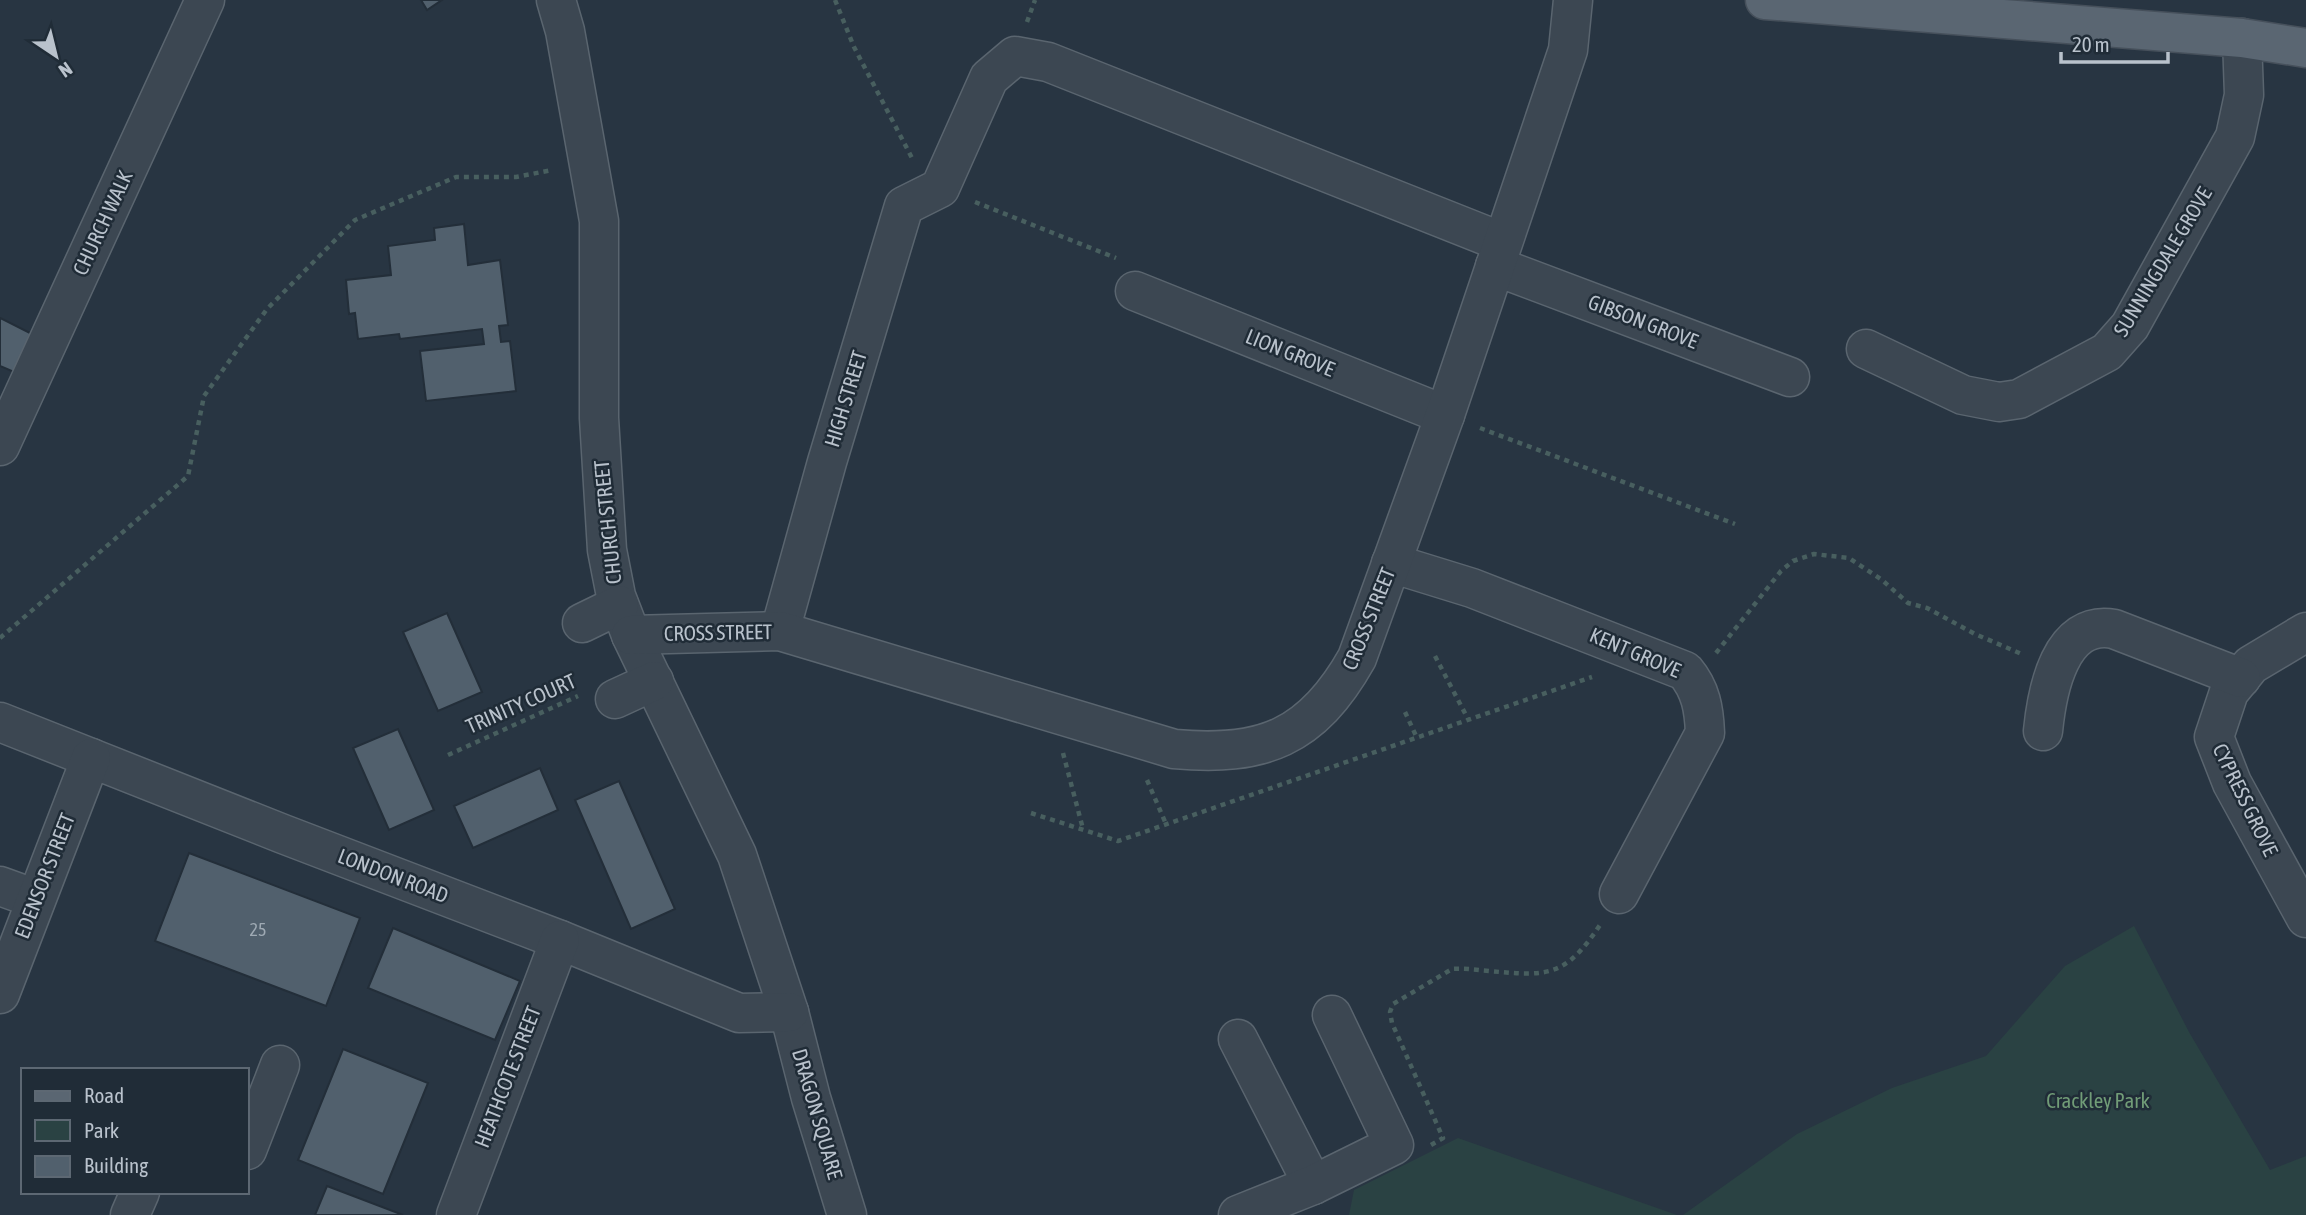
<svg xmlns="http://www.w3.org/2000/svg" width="2306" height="1215" viewBox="0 0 2306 1215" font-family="'Asap Condensed',sans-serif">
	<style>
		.green { fill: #2a4243 }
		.building { fill: #51606d; stroke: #232e39; stroke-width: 2 }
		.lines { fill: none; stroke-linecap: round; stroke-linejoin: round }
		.minor-casing { stroke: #5a656f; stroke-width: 41 }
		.major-casing { stroke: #46505b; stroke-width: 41 }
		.path { stroke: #485f5f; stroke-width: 4.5; stroke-dasharray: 5 5; stroke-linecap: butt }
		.minor { stroke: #3c4752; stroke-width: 38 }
		.major { stroke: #5a6672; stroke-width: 38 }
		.labels { text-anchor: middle; stroke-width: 5; stroke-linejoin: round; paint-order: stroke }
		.number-label { font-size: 18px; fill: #9faab4 }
		.street-label { font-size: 21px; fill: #b9c2cc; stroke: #202c37 }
		.park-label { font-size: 21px; fill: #719c77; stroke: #202c37 }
	</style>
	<rect width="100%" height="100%" fill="#283542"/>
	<g class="green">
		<polygon points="2134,926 2189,1032 2270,1170 2306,1156 2306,1215 1683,1215 1797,1134 1892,1088 1986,1056 2065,966"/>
		<polygon points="1458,1138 1677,1215 1349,1215 1354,1190"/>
	</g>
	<g class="building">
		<polygon points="421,0 442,0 427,10"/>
		<polygon points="464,224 468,265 500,260 508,325 499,326 501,342 510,341 516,391 426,401 420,351 484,344 482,329 400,339 399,334 358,339 355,313 349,314 346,280 391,275 388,246 435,240 434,228"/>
		<polygon points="0,318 32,334 14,372 0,366"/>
		<polygon points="447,613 482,692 438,711 403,632"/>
		<polygon points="398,729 434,810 389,830 353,748"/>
		<polygon points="540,768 558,810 473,848 454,806"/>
		<polygon points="619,781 675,909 631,929 575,800"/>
		<polygon points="189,853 360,918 326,1006 155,941"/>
		<polygon points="393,928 520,981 495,1040 368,988"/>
		<polygon points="343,1049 428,1083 383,1194 298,1160"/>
		<polygon points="327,1186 403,1215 315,1215"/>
	</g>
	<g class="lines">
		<g class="minor-casing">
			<g id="minor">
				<polyline points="556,0 565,31 599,221 599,418 607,550 616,596 631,635 737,855 789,1012 811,1098 847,1215"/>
				<polyline points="1495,266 1790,377"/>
				<polyline points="1135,291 1445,415"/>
				<polyline points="1866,349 1963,395 1999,402 2019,399 2107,352 2130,326 2235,137 2244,95 2242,38"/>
				<polyline points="0,446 205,0"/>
				<path d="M1391,563L1472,588L1685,671C1701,690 1704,709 1705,733L1619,894"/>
				<polyline points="582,623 619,605"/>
				<polyline points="780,631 827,462 904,206 940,188 989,78 1015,56 1048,62 1502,242"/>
				<polyline points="2306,632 2251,665 2229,692 2214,737 2232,783 2306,918"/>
				<path d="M631,635L780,631L1174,749C1263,757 1312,738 1357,658L1445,415L1568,50L1573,0"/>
				<polyline points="615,699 654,681"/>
				<polyline points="0,722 283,834 560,940 739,1013 789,1012"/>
				<path d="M2043,731C2047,691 2060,619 2114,629L2241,678"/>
				<polyline points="0,886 36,899"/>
				<polyline points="0,994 91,758"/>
				<polyline points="1238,1039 1313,1185"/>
				<polyline points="247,1150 280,1065"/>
				<polyline points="130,1215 140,1192"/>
				<polyline points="456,1215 560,940"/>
				<polyline points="1238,1215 1313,1185 1394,1145 1332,1015"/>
			</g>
		</g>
		<g class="major-casing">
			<polyline id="major" points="1765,0 2242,38 2306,48"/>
		</g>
		<g class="path">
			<polyline points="835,0 854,47 912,158"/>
			<polyline points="1027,22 1035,0"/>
			<polyline points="975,202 1116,258"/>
			<polyline points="1480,428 1735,524"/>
			<polyline points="0,638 188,476 204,396 267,309 355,220 456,177 516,177 552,170"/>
			<polyline points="1716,653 1781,571 1793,561 1814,554 1849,558 1882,580 1908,603 1927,608 1975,634 2024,655"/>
			<polyline points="1435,656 1468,719"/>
			<polyline points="1405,712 1417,738"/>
			<polyline points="1063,753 1083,829"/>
			<polyline points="448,755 578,696"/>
			<polyline points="1147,780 1166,824"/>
			<polyline points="1031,813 1118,841 1592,677"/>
			<path d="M1431,1145L1443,1138L1392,1023L1390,1012L1393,1004L1452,969C1465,968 1477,970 1490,971C1549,977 1566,976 1600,925"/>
		</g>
		<use href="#minor" class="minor"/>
		<use href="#major" class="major"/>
	</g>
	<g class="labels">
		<g class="number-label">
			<text x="258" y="936">25</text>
		</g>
		<g class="street-label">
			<text transform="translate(103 223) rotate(-65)" y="7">CHURCH WALK</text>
			<text transform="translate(2163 262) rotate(-59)" y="7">SUNNINGDALE GROVE</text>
			<text transform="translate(1643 322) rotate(21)" y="7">GIBSON GROVE</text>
			<text transform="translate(1290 353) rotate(22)" y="7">LION GROVE</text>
			<text transform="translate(846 399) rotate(-73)" y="7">HIGH STREET</text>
			<text transform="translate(608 522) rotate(-96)" y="7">CHURCH STREET</text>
			<text transform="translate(1369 619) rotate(-68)" y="7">CROSS STREET</text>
			<text transform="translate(718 633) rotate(-1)" y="7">CROSS STREET</text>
			<text transform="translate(1635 653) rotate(23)" y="7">KENT GROVE</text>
			<text transform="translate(521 704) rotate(-24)" y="7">TRINITY COURT</text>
			<text transform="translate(2245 800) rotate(64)" y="7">CYPRESS GROVE</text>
			<text transform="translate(45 876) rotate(-69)" y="7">EDENSOR STREET</text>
			<text transform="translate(393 876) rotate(21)" y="7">LONDON ROAD</text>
			<text transform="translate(508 1077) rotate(-69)" y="7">HEATHCOTE STREET</text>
			<text transform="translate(817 1114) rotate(74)" y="7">DRAGON SQUARE</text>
		</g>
		<g class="park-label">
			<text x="2098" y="1108">Crackley Park</text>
		</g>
	</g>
	<rect x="21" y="1068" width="228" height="126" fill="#202c37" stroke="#5d6873" stroke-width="2"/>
	<rect x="35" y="1091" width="35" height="10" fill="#5a6672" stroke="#5d6873" stroke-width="2"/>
	<text x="84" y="1103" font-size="21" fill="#b9c2cc">Road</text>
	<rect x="35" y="1120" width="35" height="21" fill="#2a4243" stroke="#5d6873" stroke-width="2"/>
	<text x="84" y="1138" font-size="21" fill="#b9c2cc">Park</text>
	<rect x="35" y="1156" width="35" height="21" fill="#51606d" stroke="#5d6873" stroke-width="2"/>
	<text x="84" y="1173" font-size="21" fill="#b9c2cc">Building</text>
	<g transform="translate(56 56) rotate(145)" stroke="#202c37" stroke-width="5" paint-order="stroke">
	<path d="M0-5L12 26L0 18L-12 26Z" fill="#b9c2cc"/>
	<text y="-10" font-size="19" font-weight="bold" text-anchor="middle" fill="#b9c2cc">N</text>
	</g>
	<path d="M2061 52v10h107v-10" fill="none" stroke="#b9c2cc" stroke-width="3.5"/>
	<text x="2072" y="52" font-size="21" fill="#b9c2cc" stroke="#202c37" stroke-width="5" paint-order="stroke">20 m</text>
</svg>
